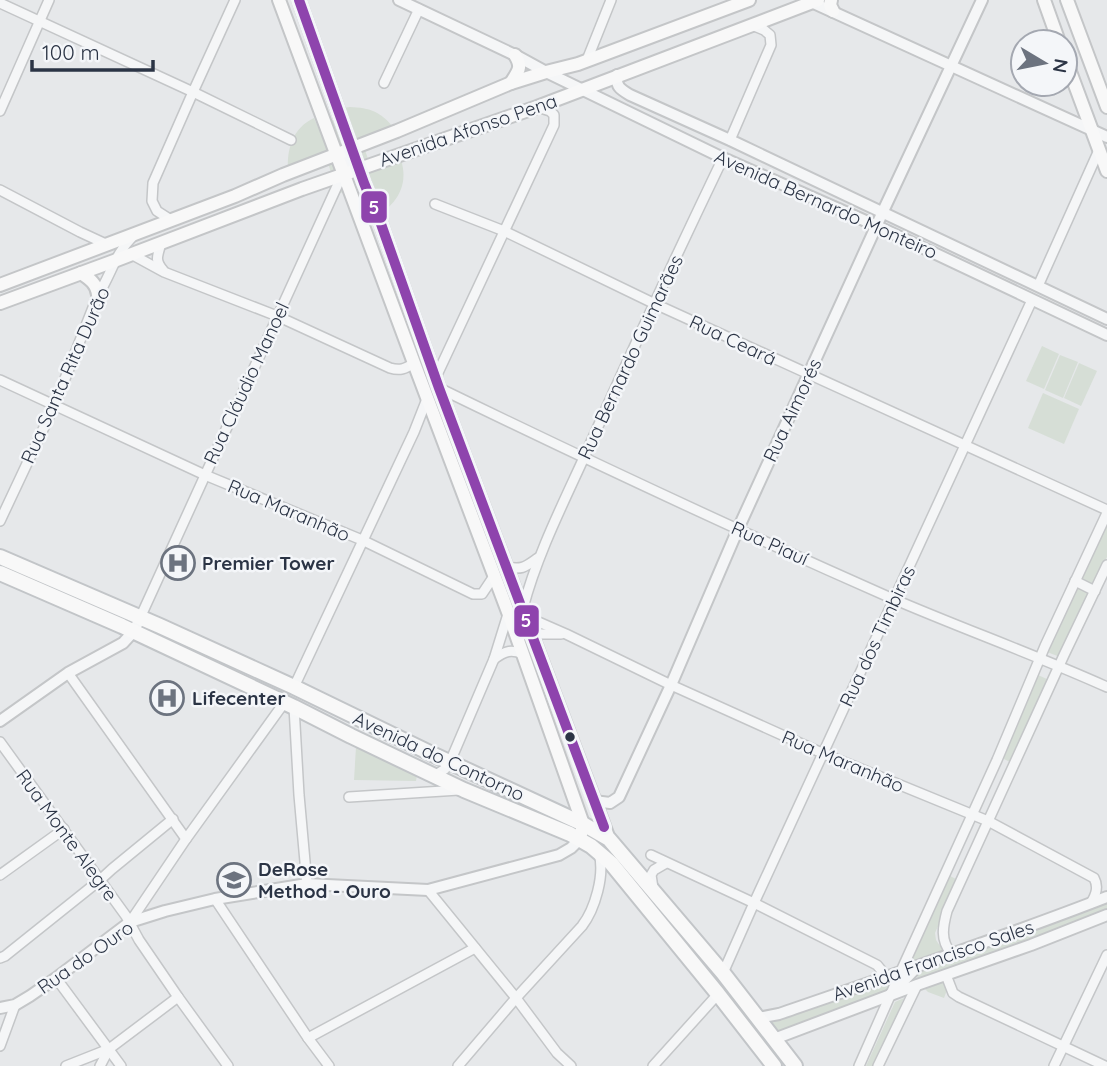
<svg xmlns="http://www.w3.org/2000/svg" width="1107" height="1066" viewBox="0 0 1107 1066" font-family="Quicksand,sans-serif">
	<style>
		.green { fill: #d6ded6 }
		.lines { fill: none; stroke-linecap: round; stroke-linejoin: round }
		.minor-casing { stroke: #c4c6c8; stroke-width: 12 }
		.tertiary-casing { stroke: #c4c6c8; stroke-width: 14 }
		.secondary-casing { stroke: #c4c6c8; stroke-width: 16 }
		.primary-casing { stroke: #c2c5c8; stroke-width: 18 }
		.minor { stroke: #f5f6f7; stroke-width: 9 }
		.tertiary { stroke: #f5f6f7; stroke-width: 10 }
		.secondary { stroke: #f8f8f8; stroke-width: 12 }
		.primary { stroke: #f8f8f8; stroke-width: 14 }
		.bus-1-casing { stroke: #f4f6f9; stroke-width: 16 }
		.bus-1 { stroke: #8e44ad; stroke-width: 10 }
		.bus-dot { fill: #2b3445; stroke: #f4f6f9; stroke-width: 2.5 }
		.labels { text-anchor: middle; stroke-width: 5; stroke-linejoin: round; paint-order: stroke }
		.street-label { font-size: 19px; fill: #2b3445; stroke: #f4f6f9 }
		.poi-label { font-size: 19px; font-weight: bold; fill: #2b3445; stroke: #f4f6f9; text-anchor: start }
		.line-badge { stroke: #f4f6f9; stroke-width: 2.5 }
		.badge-label { font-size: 19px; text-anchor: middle; font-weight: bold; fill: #fff }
	</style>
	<rect width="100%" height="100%" fill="#e6e8ea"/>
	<g class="green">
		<path d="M350,107C370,108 380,111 394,128L364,147L372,171L401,160C408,182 400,199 382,213L361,185L338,194L328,163L288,169C287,148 293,128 314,118L318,127L335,119L343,108Z"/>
		<polygon points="1042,346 1059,354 1044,389 1026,381"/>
		<polygon points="1060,355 1078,362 1063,398 1045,390"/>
		<polygon points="1079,363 1097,371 1081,406 1064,398"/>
		<polygon points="1043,393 1079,409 1064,444 1028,428"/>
		<polygon points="1107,520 1107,557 1093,587 1079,581"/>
		<polygon points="1077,585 1091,591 1060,657 1047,652"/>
		<polygon points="1038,675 1049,680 1012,763 1002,758"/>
		<polygon points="356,747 417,775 416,781 354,780"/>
		<polygon points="950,876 958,880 935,933 936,940 944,952 907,964"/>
		<polygon points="1107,901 1107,911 941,973 947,990 944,998 928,992 916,980 922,968"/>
		<polygon points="891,980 884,994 775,1034 766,1024"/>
		<polygon points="904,998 874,1066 866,1066 895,1002"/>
	</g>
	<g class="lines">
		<g class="minor-casing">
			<g id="minor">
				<polyline points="0,3 193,92 291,140"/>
				<polyline points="587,60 611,0"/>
				<polyline points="384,83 419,9"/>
				<polyline points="0,111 49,0"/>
				<polyline points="730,140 771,45 770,35 764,30 752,25"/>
				<polyline points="0,190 80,232 108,245"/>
				<polyline points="435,204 504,231 653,303 1107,510"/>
				<polyline points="171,220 157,211 152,201 153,183 193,92 235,0"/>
				<path d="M161,243C158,255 154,260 163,270"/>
				<path d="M131,254L164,272L277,316L390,368C400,371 405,369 414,363"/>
				<polyline points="1038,286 1099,150"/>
				<polyline points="436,377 554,125 554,115 550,111 537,107"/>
				<polyline points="0,380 205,475 362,540 473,594 482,594 494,576"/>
				<path d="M439,388C589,461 739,531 891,598C963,629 1036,655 1107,687"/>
				<path d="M0,521L55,404L98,295C112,273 114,255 134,235"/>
				<path d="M506,567C523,570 525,567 538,558"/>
				<polyline points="1075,581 1095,591"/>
				<path d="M523,608C538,551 567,496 591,442C634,346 678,252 723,158"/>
				<path d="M525,614L534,620L566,634L671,685L822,753L988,821L1094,878C1099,887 1096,895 1091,903"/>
				<polyline points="140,618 343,173 352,148"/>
				<polyline points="533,634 561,634"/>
				<path d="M494,659C505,651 511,649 523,654"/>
				<polyline points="68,673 186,839"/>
				<polyline points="294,687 414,432 427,399"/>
				<polyline points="294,707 299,795 307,884"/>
				<polyline points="0,742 126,916 139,940 178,997 228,1066"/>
				<polyline points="434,776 445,769 450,762 494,659 508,614"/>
				<polyline points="349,797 459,790"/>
				<polyline points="651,855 754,903 877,965 882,971 880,979"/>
				<polyline points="0,875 64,829"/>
				<polyline points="653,888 651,875 654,870 666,863"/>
				<polyline points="428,890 516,998 557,1053 571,1066"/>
				<polyline points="215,899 308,1038 329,1066"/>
				<polyline points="130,922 186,839 284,703"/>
				<path d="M951,953C940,940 943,926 947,911L1064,655L1107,565"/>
				<polyline points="0,958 5,956 100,880 112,869 173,819"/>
				<polyline points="723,973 754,903 1032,300"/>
				<polyline points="946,975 953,993 959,997 1105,1066"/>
				<polyline points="56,978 121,1066"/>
				<polyline points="308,1038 475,948"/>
				<polyline points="0,1046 15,1005"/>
				<polyline points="66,1066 109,1049 178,997"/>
				<polyline points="100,1066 109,1049"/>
				<path d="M458,1066L516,998L582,926C595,909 605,875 599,853"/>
				<polyline points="653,1066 718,994"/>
				<polyline points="859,1066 901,971 997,760 1045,646 1107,513"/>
				<polyline points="878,1066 917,985"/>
				<polyline points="1054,1066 1107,955"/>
			</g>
		</g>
		<g class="tertiary-casing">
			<g id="tertiary">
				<polyline points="399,0 515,55 546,72 723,158 877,226 1107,335"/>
				<polyline points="809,1 1107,137"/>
				<path d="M617,75C616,87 620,89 630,95L730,140L1107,319"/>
				<polyline points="0,721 68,673 123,643 134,631 140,618"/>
				<polyline points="594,801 610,803 619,797 671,685 738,529 885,207 982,0"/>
				<polyline points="890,995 915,969"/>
				<polyline points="0,1008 15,1005 30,996 56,978 130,922 165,911 215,899 307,884 428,890 559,855 571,848 580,839"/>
				<path d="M758,1018L779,1014C889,976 999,939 1107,897"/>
				<polyline points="774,1039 917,985 1031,945 1107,915"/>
			</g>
		</g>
		<g class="secondary-casing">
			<g id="secondary">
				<polyline points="279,0 414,363 508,612 583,824 580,839"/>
				<polyline points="299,0 364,183 381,224 439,388 609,839"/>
				<polyline points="831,0 830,5 833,11"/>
				<polyline points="1044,0 1059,42"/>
				<polyline points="1067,0 1107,107"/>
				<polyline points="1065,58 1107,171"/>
				<path d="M511,83C518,71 523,68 515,55"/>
				<path d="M81,273C90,279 97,284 98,295"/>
				<polyline points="0,285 235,196 283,175 397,131 511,83 546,72 578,64 749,0"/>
				<polyline points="0,303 114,261 302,189 537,107 818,0"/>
			</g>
		</g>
		<g class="primary-casing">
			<g id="primary">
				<polyline points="0,557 160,626 294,687 432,754 583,824 609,839 723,973 795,1066"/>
				<polyline points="0,573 122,626 294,707 351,736 464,790 570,834 591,846 611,863 718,994 774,1066"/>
			</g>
		</g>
		<use href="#minor" class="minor"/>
		<use href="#tertiary" class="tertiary"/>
		<use href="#secondary" class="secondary"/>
		<use href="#primary" class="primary"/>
		<g class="bus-1-casing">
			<polyline id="bus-1" points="299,0 364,183 381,224 439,388 604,827"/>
		</g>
		<use href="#bus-1" class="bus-1"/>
	</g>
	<defs>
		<g id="hospital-ring" transform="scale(1.75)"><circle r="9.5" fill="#f4f6f9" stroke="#6c737f" stroke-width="1.5"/><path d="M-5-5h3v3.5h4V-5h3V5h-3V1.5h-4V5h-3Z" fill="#6c737f"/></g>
		<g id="university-ring" transform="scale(1.75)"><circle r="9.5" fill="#f4f6f9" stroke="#6c737f" stroke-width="1.5"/><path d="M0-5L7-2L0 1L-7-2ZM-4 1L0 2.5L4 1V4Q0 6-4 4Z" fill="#6c737f"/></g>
	</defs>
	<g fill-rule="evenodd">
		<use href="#hospital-ring" x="178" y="563"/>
		<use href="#hospital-ring" x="167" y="698"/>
		<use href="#university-ring" x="234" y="880"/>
	</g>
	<circle class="bus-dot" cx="570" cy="737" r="6"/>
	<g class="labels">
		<g class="street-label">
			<text transform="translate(468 130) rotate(-19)" y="7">Avenida Afonso Pena</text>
			<text transform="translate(826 204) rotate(24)" y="7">Avenida Bernardo Monteiro</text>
			<text transform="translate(733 340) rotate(25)" y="7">Rua Ceará</text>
			<text transform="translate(630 357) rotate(-65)" y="7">Rua Bernardo Guimarães</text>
			<text transform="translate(65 375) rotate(-66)" y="7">Rua Santa Rita Durão</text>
			<text transform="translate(246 383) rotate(-65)" y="7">Rua Cláudio Manoel</text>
			<text transform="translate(792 410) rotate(-65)" y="7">Rua Aimorés</text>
			<text transform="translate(289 510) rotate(23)" y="7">Rua Maranhão</text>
			<text transform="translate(770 543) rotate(24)" y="7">Rua Piauí</text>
			<text transform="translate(877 636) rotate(-65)" y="7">Rua dos Timbiras</text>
			<text transform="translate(439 756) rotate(25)" y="7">Avenida do Contorno</text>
			<text transform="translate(843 761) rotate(23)" y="7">Rua Maranhão</text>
			<text transform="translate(67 835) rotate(54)" y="7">Rua Monte Alegre</text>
			<text transform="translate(85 957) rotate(-35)" y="7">Rua do Ouro</text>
			<text transform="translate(933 960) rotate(-19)" y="7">Avenida Francisco Sales</text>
		</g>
		<g class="poi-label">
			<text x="202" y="570">Premier Tower</text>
			<text x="192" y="705">Lifecenter</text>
			<text x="258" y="876">DeRose<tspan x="258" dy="22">Method - Ouro</tspan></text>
		</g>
	</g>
	<g class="line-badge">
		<rect x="360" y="190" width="28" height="34" rx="7" fill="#8e44ad"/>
		<rect x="513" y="604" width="27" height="34" rx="7" fill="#8e44ad"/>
	</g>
	<g class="badge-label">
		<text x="374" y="214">5</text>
		<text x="526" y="627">5</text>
	</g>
	<g transform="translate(1044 63) rotate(100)"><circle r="33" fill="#f4f6f9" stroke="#a4a8b1" stroke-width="2"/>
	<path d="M0-5L12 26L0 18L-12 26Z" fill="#6c737f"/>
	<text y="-10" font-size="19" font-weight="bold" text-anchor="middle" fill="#2b3445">N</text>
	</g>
	<path d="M32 60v10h121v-10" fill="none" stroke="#2b3445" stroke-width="3.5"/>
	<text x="42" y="60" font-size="21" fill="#2b3445" stroke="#f4f6f9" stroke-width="5" paint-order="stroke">100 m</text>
</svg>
